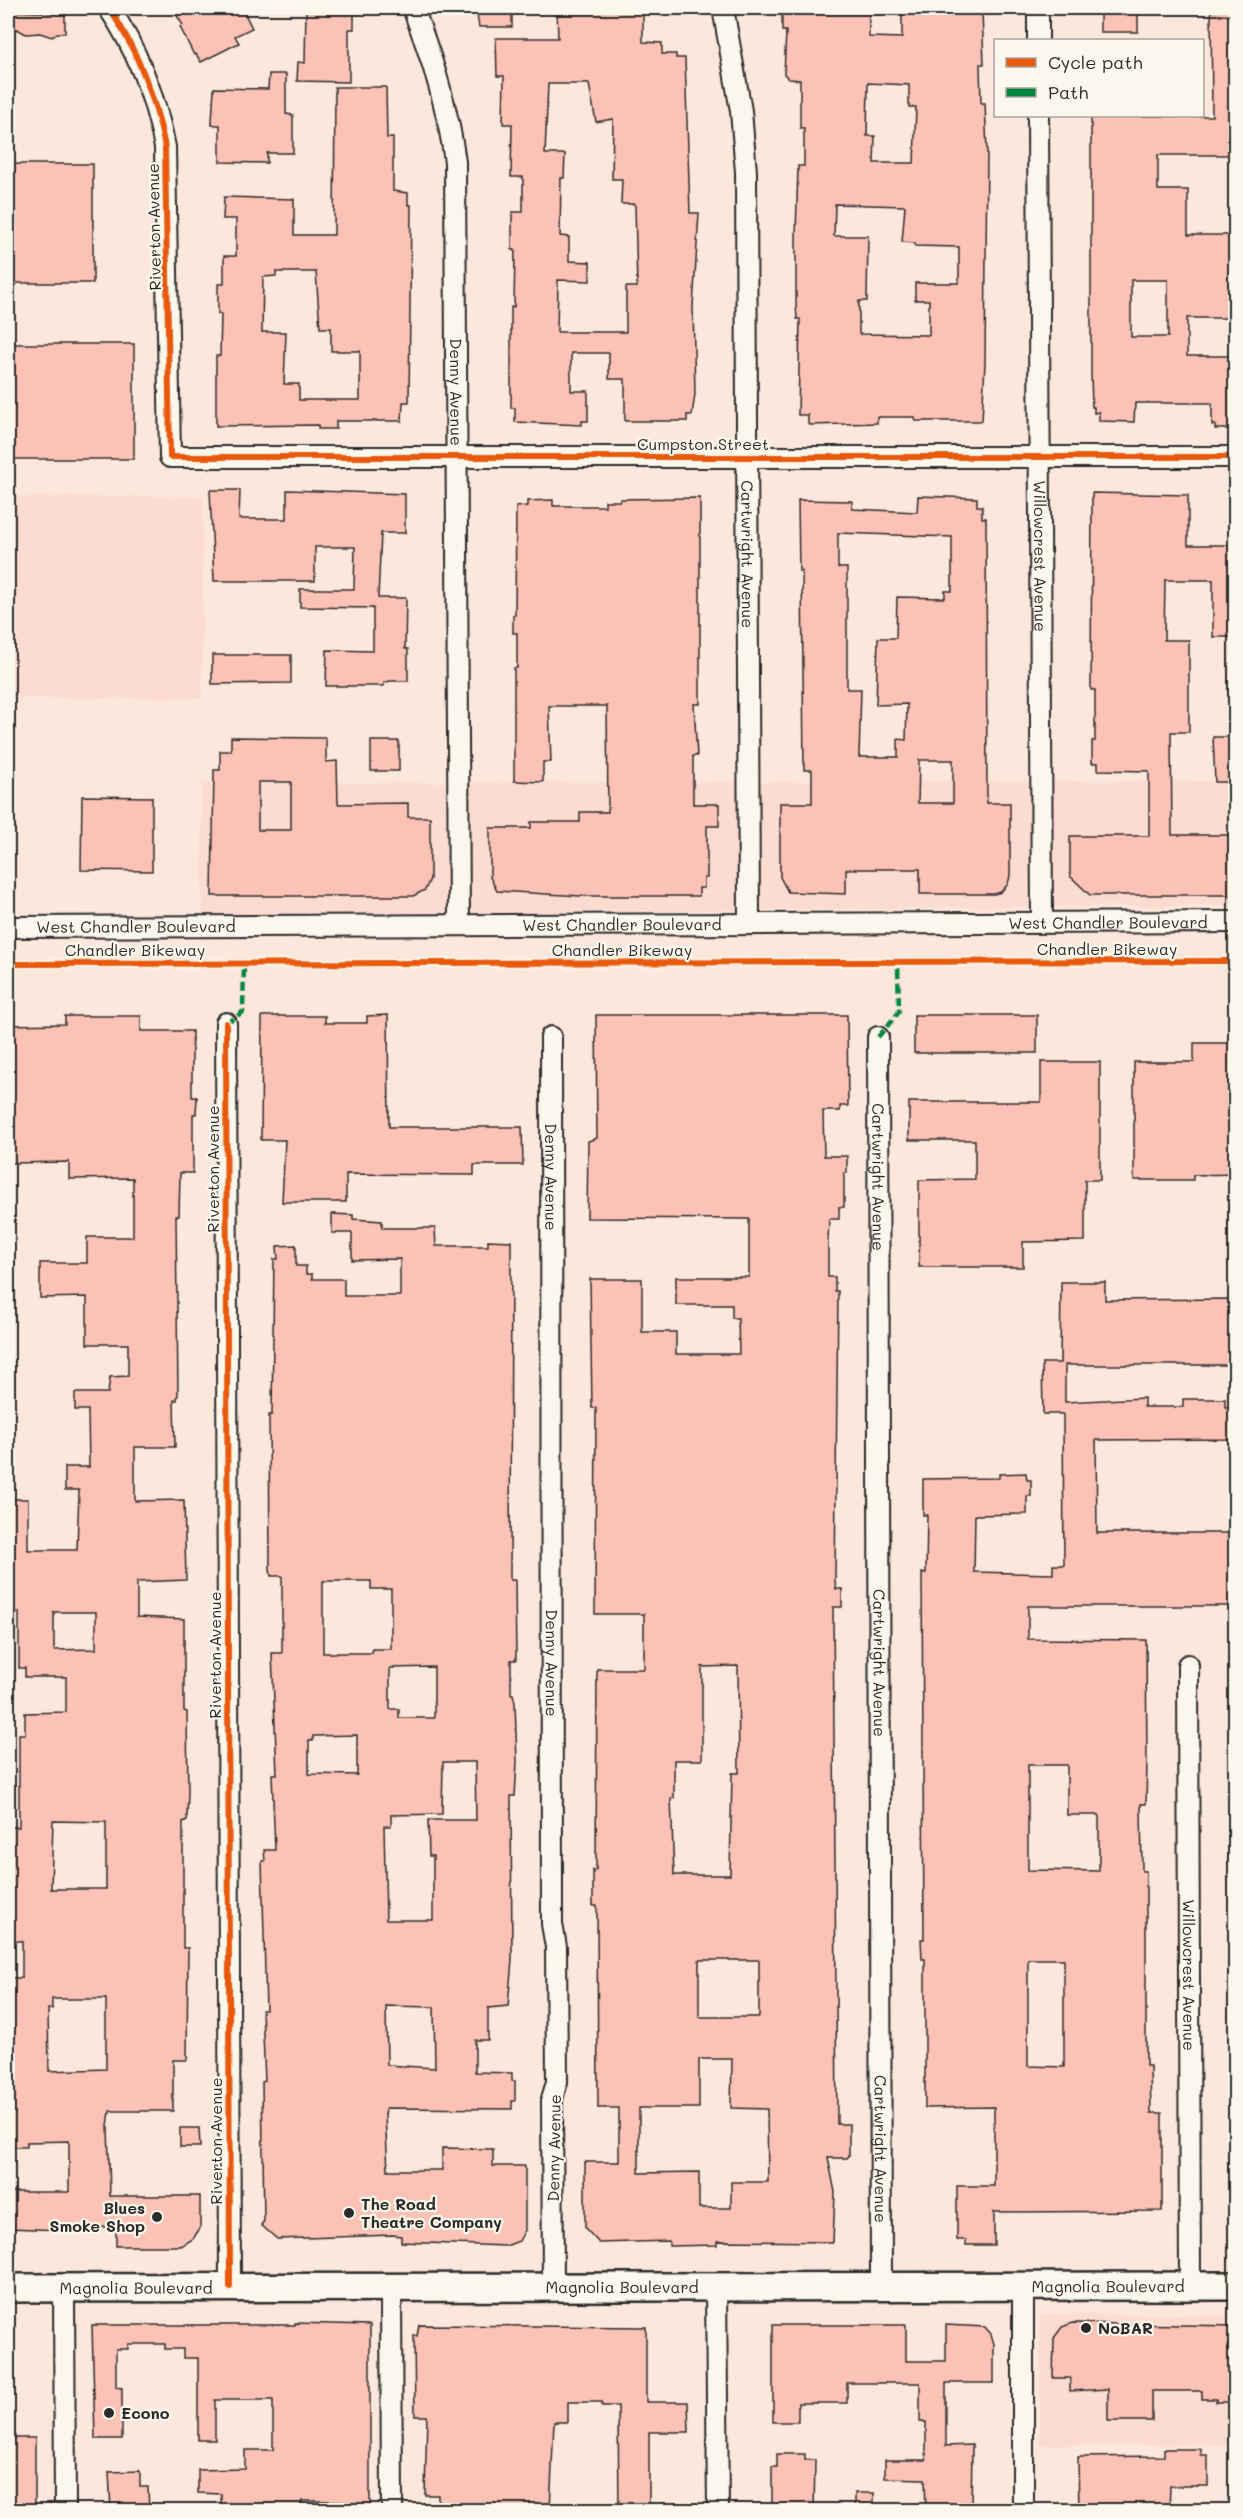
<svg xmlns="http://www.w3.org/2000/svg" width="1243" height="2518" viewBox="0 0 1243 2518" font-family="Mali,sans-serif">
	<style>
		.built { fill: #fcdcd1 }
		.building { fill: #fdc2b6; stroke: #2b2b2b; stroke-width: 1.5; fill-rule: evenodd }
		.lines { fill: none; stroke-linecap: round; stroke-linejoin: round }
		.street-casing { stroke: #2b2b2b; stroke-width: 24 }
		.secondary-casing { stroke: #2b2b2b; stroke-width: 32 }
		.street { stroke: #fbf7ec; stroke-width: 20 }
		.secondary { stroke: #fbf7ec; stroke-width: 27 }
		.quiet { stroke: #00873e; stroke-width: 4.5; stroke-dasharray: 9 4.5; stroke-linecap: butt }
		.cycleway-casing { stroke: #fbf7ec; stroke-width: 10 }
		.cycleway { stroke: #e8590c; stroke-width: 6 }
		.poi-dot { fill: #2b2b2b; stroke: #fbf7ec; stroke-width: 2 }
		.labels { text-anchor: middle; stroke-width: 4.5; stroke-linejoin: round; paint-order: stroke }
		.street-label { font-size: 16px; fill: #2b2b2b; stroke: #fbf7ec }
		.poi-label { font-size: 16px; font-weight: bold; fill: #2b2b2b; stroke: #fbf7ec; text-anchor: start }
	</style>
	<rect width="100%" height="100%" fill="#fce7dc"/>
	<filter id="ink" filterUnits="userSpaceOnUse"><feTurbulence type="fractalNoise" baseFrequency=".0167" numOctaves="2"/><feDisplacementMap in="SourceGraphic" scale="12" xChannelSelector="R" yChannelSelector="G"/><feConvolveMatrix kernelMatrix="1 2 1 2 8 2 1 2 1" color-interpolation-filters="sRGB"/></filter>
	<g filter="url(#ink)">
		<g class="built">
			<polygon points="203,496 202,698 8,698 8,497"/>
			<polygon points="1235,781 1235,905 202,916 202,783"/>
			<polygon points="1040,2314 1235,2315 1235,2445 1040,2445"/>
		</g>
		<g class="building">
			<polygon points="172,8 242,8 252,28 235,36 239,43 201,62 196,54 194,55 180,27 183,25"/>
			<polygon points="306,8 354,8 354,29 349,29 349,82 297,81 298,62 305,63"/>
			<polygon points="476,8 512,8 512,27 479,27"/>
			<path d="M557,8H643V42L662,43V54H676V58H685L690,213H699L693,307L695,394L692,415H687V421H625V379H609V353H571V391H588V421H582V425L515,422V408H511V307H514L515,250H512V212H523V177H511L512,124H503L504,76H497L496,38H558ZM548,84H589L596,122L613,119L612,179H622L621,204H635L637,287H626V332H557L558,280L590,281V262L569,261V237L560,236L561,178H564L565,154H545Z"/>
			<path d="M782,8H869V37L902,38V8H978V12H982L984,64H980L981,103H985L987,152L985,363L982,421H915V417H877V423L811,425L808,424V415H798L800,319H797L796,305V236L798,166H804V128H800V80L789,79L784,74L786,31H782ZM868,83L909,85V107H916L914,163H874L875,136H867ZM835,204L905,206L902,242L915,243V246L959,247V283H915V300H929V335L859,334V301H867L868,236H834Z"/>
			<rect x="1100" y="8" width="38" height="24"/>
			<path d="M1211,8H1236V155H1158V190H1188V235H1236L1233,318H1187V356H1236V429H1215V425H1212V403H1135L1134,422L1099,421V412L1094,413V407H1092L1091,374V116H1212ZM1131,280H1168V337H1131Z"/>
			<polygon points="8,11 65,13 65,33 57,33 52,37 40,33 26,34 17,29 8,35"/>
			<polygon points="269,74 286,74 286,114 293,115 293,153 267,153 267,163 220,162 220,125 212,125 212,122 214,88 268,89"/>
			<path d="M335,87H386L387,138H393V191L408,193V205H411L409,402H403L402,421H336V429H318V425L216,426V356H220L221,314H218V284H224V256H236V219H223L224,197L294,199V235H334ZM276,272H316L320,328H331V351H360V400H299V384H284L286,332H262L263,277L276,276Z"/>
			<polygon points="14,164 93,164 93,283 13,283"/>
			<rect x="8" y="344" width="126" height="115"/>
			<polygon points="210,490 240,490 239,519 287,519 287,490 405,494 405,533 381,533 378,598 406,598 405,649 408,649 408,681 390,681 384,683 384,686 326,686 327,650 373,651 373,608 300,607 300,589 354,589 355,547 315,547 315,581 214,581"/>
			<polygon points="1092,493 1188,495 1188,545 1236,545 1236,637 1213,637 1213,580 1165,580 1164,640 1189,640 1189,732 1171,732 1172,835 1236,835 1236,895 1090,895 1070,876 1070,836 1149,836 1149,771 1098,770 1098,763 1092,763 1092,741 1095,741 1095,690 1091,690"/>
			<path d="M918,496L977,498V506H982V518H986L987,803H1010V876L1008,884L1001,892L994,894H920V869H846V894L788,892L780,877V803H812V770H804L802,571H799L798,500L852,501V509L917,512ZM838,533L952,537V591H945V598L897,597L896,638H878L876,705L907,704L906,740L898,739V757H859L861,689H847V568H838ZM919,760H953V803H918Z"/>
			<polygon points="700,498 700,704 694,704 697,756 693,756 693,804 719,804 719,826 707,826 707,878 704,878 704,888 699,888 699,896 581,896 497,891 490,877 490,828 531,828 531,822 580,822 580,812 608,812 607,706 549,706 551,762 543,762 543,782 514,781 514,668 517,668 517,633 513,633 513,615 515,615 516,507 527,506 527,501 553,500 553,506 605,506 605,501 620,501 620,499"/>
			<polygon points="212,655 291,655 291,683 212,684"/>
			<path d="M231,737L326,738V762L337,761L338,804L408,803V817H430V879L425,890L413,896H212L214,770H220V751H231ZM258,782H291V830H258Z"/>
			<polygon points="1213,737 1236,737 1236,782 1215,782"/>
			<rect x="371" y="741" width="28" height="30"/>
			<polygon points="82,796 152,797 152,871 81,870"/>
			<polygon points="388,1015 389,1127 522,1127 523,1165 474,1165 474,1175 346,1174 346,1202 282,1202 285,1140 261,1140 262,1016 325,1016 325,1023 367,1023 367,1016"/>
			<path d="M596,1015H847L848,1106H840V1111H823L824,1156H847V1173H844V1207H839V1219H829L828,1241V1277H835V1291H838L835,1580L836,1589H842V1607H833L837,2124H849V2156L847,2158H828L835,2192L833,2242L717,2241V2245L669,2246V2241L599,2243L585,2228V2162H619V2108H598L597,1906H593V1870H596L597,1669H644V1614H595L596,1408H592L590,1279H642V1332H676V1354H739L738,1318H732V1305H676V1277H749V1219L587,1218L588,1141L597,1138ZM738,1666L739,1773H732L730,1875H674L671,1798H674V1760H702V1667ZM699,1960H759V2017H699ZM699,2059H732L731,2108L767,2109L768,2182H731V2208H699V2172L639,2173V2108H699Z"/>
			<rect x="914" y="1015" width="123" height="38"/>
			<path d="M65,1016H141V1031H192V1097H197L196,1114H193V1173H180L179,1216H176L178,1393L177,1400H174L175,1447H135V1501L184,1500L186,1580L137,1582V1617L184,1619V1711L187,1712L188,1791L187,1820L183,1822V1948H188L187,2060H173V2111H110L108,2126L110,2196H200V2228L193,2239L181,2246H116V2227L62,2228V2230L8,2228V2192H69V2141L27,2142V2147H8V1987H10V1978H22V1941H8V1827H19V1734H25V1713L66,1712V1677H25V1668H19V1612H8V1499H28V1550H77L79,1490H65V1467H89L88,1410H75V1393H108L110,1377L128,1376V1344H87V1297L40,1298V1263H87V1237H133V1178L69,1179V1162L8,1163V1025L65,1024ZM54,1612H96V1649L54,1650ZM53,1821L106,1822V1889H51ZM52,1999H106V2069L49,2071L48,2009H52Z"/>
			<polygon points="1194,1043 1236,1043 1236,1174 1193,1175 1193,1180 1134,1180 1134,1062 1194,1062"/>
			<polygon points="1041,1062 1100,1062 1100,1180 1085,1180 1085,1241 1023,1242 1023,1267 919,1267 919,1180 975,1179 975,1140 909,1140 909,1102 1041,1102"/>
			<path d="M332,1214L353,1215V1219L382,1221V1228H435L436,1246H488V1240L511,1241L510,1580H515L516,1660H511V1694H513L515,1703L517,1762L515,1796H511L512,1960L508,2006L488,2008V2040H475V2072L512,2073V2081H515V2101H512V2109L386,2108L385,2115L388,2170H442V2148L493,2149V2166H525V2230L519,2241L506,2246L401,2242V2236L393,2235L277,2239L261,2225L264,2221L262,2082L265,2081L262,2010H266L262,1861H265L264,1850H275L272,1774H277L272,1653H282V1576H271L270,1569L269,1415H272L274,1259H278L277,1246L296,1245V1266H306V1274H312V1279H344V1296H400V1259L352,1260V1233H332ZM323,1581H371V1589H391V1649H372V1653H323ZM434,1667V1718H399V1709H390V1668ZM357,1735V1775L309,1774V1741H313V1736ZM443,1762H475L476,1820H428L429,1856H433V1920H386L384,1826H391V1815L442,1814ZM386,2006L434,2007L435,2068L387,2065Z"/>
			<path d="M1061,1282H1105V1300L1236,1299V1365H1065V1402L1144,1398V1407H1183V1399H1225V1407H1236V1439L1096,1440L1097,1533H1236V1606H1028V1639L1146,1640L1147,1762L1146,1804H1141L1142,1871H1146V2066H1150L1151,2113H1162V2211L994,2212V2245H966V2240H957V2186H994V2107L925,2108V1959H922L921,1939H924L922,1573H926L927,1515H923V1479L999,1478V1474L1026,1473L1027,1480H1031V1496H1027V1514L975,1515L974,1572L1053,1574V1565H1064L1063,1414H1043L1042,1363H1060ZM1028,1765H1067V1815H1099V1871L1028,1870ZM1028,1959H1064V2067L1028,2066Z"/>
			<polygon points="180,2128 199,2128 200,2147 180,2147"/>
			<polygon points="295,2323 370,2325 370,2507 341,2507 341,2501 302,2501 299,2509 221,2511 221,2494 198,2493 198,2470 245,2469 245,2450 273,2450 273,2400 215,2400 215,2440 198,2440 198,2358 183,2358 183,2349 165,2349 165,2344 128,2344 128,2349 116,2349 116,2387 122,2388 122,2439 95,2439 92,2325 295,2325"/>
			<polygon points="1072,2323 1236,2326 1236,2402 1216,2402 1216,2399 1202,2399 1202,2391 1152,2391 1152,2421 1108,2421 1108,2389 1070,2391 1070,2378 1053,2378 1054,2338 1062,2327"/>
			<polygon points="419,2325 646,2327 646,2402 688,2402 689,2432 649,2432 649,2511 619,2511 618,2406 602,2406 602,2402 568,2402 568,2422 554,2422 550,2510 438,2510 438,2495 425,2495 427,2416 415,2416 414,2336 417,2336"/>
			<polygon points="773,2325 906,2325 906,2361 946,2361 946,2325 985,2327 991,2334 994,2344 994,2383 946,2383 946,2446 972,2445 971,2511 926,2511 925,2479 885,2478 885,2460 926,2460 926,2422 920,2422 920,2383 847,2383 847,2403 798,2403 798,2422 773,2422"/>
			<rect x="8" y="2438" width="27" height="73"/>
			<polygon points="1164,2449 1201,2449 1201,2455 1208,2455 1208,2486 1170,2486 1169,2511 1079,2511 1078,2457 1164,2456"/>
			<polygon points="777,2454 805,2454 805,2460 815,2460 814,2511 772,2511 772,2467 777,2467"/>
			<polygon points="140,2471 140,2487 148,2487 149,2511 111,2511 109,2472"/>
			<rect x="855" y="2493" width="19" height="17"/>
		</g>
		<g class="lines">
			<g class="street-casing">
				<g id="street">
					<path d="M109,8C138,51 155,96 165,147L170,457H1236"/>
					<path id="s1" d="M413,8C432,59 448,107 455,162L459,925"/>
					<path id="s2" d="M723,8L741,111L746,172L749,923"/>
					<polyline points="1038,8 1038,40"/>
					<path id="s3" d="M1038,116L1042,922"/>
					<path id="s4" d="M8,927L1236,922"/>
					<polyline points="226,1023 230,2287"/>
					<path id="s5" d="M551,1037L552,1924L556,1947L557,2082L552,2099L553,2287"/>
					<path id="s6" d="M878,1037L881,2287"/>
					<path id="s7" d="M1188,1665L1190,2287"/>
					<polyline points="391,2287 392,2510"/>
					<polyline points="1023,2287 1023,2510"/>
					<polyline points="64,2288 65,2510"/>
					<polyline points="716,2288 718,2510"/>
				</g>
			</g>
			<g class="secondary-casing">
				<g id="secondary">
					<path id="s8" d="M8,2288L1236,2286"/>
				</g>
			</g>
			<use href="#street" class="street"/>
			<use href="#secondary" class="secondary"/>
			<g class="quiet">
				<polyline points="226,1023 243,1012 244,963"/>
				<polyline points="878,1037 899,1012 898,964"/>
			</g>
			<g class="cycleway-casing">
				<g id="cycleway">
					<path d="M109,8C138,51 155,96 165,147L170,457H1236"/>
					<polyline points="8,964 1236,961"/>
					<polyline points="226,1023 230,2287"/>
				</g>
			</g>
			<use href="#cycleway" class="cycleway"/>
		</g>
	</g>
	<g class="poi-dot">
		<circle cx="349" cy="2213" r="6"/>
		<circle cx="157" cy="2217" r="6"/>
		<circle cx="1086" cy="2328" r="6"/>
		<circle cx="109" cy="2413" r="6"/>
	</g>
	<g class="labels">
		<g class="street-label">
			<text transform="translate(154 227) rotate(-91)" y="6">Riverton Avenue</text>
			<text dy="6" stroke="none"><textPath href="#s1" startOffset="390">Denny Avenue</textPath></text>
			<text x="703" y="450">Cumpston Street</text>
			<text dy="6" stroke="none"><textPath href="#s2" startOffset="548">Cartwright Avenue</textPath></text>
			<text dy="6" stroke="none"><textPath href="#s3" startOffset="440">Willowcrest Avenue</textPath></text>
			<text dy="6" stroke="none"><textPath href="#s4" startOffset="1100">West Chandler Boulevard</textPath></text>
			<text dy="6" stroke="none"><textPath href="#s4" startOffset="614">West Chandler Boulevard</textPath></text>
			<text dy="6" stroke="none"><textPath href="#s4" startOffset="128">West Chandler Boulevard</textPath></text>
			<text x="1107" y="955">Chandler Bikeway</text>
			<text x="135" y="956">Chandler Bikeway</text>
			<text x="622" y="956">Chandler Bikeway</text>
			<text transform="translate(213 1169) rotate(-90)" y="6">Riverton Avenue</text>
			<text dy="6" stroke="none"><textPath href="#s5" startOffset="140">Denny Avenue</textPath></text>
			<text dy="6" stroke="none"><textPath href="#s6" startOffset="140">Cartwright Avenue</textPath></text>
			<text transform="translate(215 1655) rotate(-90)" y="6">Riverton Avenue</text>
			<text dy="6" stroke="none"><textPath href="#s5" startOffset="626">Denny Avenue</textPath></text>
			<text dy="6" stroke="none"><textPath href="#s6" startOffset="626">Cartwright Avenue</textPath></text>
			<text dy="6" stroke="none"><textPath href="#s7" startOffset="310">Willowcrest Avenue</textPath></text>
			<text transform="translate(216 2141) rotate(-90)" y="6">Riverton Avenue</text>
			<text transform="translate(554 2148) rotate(-89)" y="6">Denny Avenue</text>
			<text dy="6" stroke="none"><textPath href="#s6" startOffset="1112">Cartwright Avenue</textPath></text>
			<text dy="6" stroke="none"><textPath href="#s8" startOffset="128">Magnolia Boulevard</textPath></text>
			<text dy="6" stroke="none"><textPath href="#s8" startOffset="614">Magnolia Boulevard</textPath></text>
			<text dy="6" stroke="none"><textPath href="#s8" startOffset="1100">Magnolia Boulevard</textPath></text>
		</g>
		<g class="poi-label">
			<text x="361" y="2210">The Road<tspan x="361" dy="18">Theatre Company</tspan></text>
			<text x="145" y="2214" text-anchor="end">Blues<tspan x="145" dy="18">Smoke Shop</tspan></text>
			<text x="1098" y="2334">NoBAR</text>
			<text x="121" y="2419">Econo</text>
		</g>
	</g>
	<rect width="1243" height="2518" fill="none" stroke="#fbf7ec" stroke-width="30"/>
	<rect x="15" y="15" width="1213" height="2488" fill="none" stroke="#2b2b2b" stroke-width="2" filter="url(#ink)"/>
	<rect x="994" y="39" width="210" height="78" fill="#fbf7ec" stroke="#a8a59f" stroke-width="1.5"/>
	<rect x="1006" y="58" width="30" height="9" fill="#e8590c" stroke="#a8a59f" stroke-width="1.5"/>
	<text x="1048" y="69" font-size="18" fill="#2b2b2b">Cycle path</text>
	<rect x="1006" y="88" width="30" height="9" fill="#00873e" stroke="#a8a59f" stroke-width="1.5"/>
	<text x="1048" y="99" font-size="18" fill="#2b2b2b">Path</text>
</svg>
